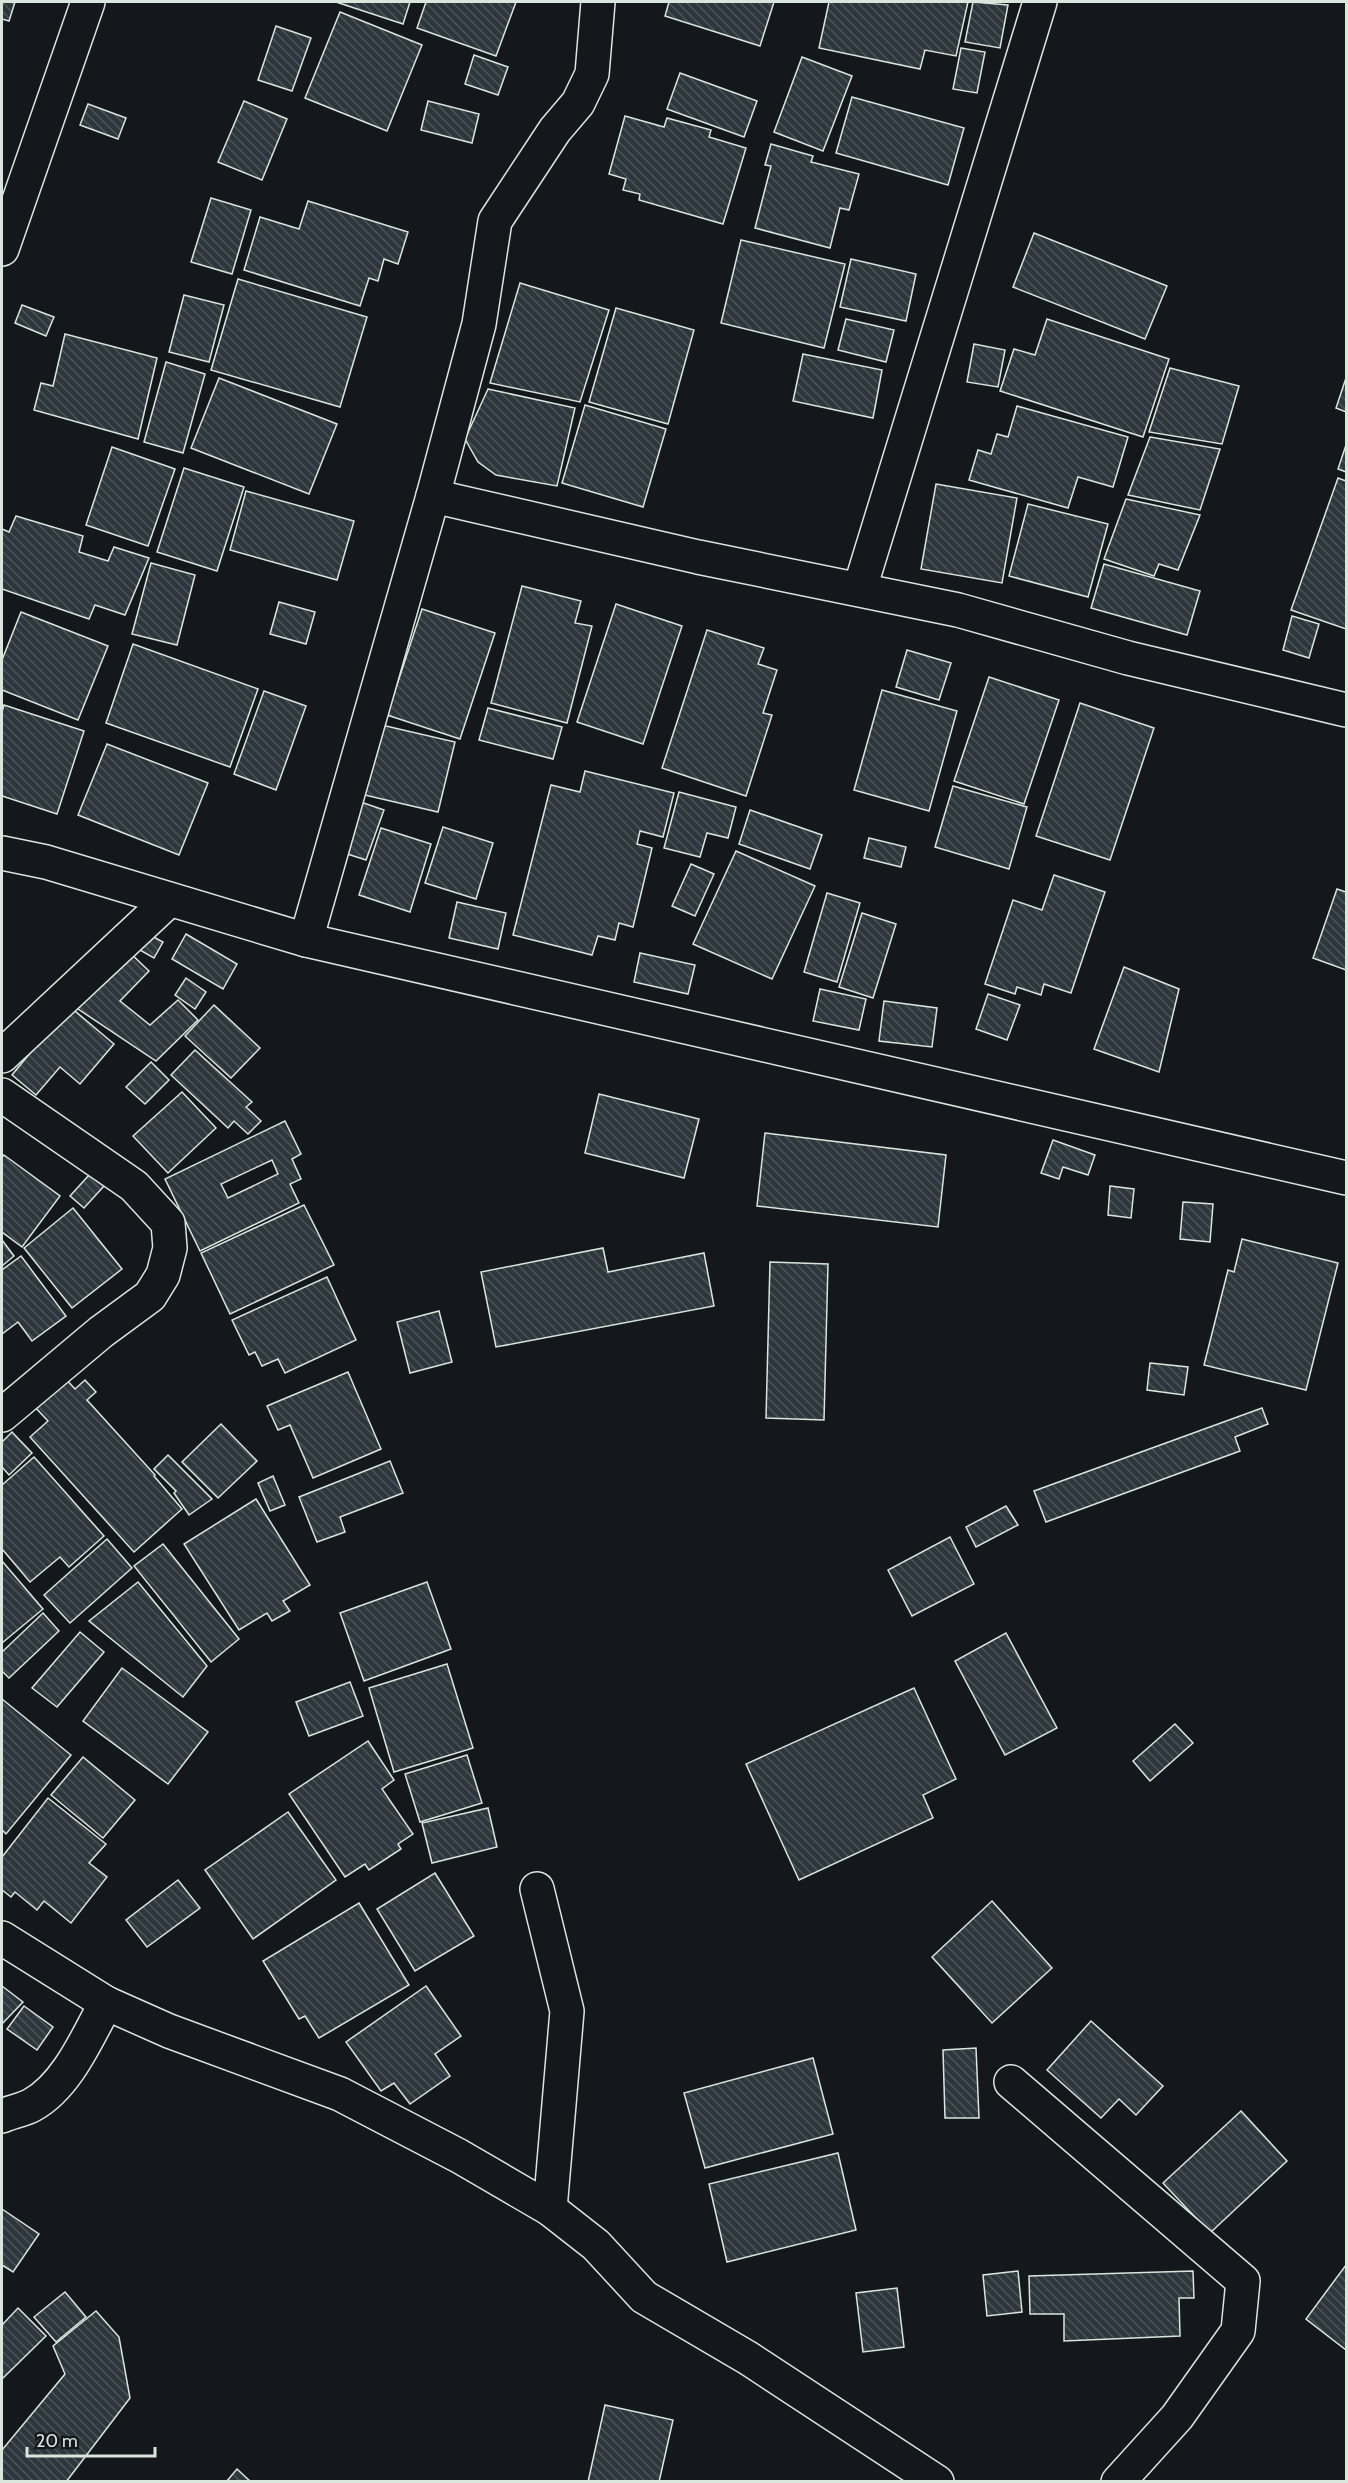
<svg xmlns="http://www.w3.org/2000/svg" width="1348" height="2483" viewBox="0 0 1348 2483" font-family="Cabin,sans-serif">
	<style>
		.building { fill: url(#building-back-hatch); stroke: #d8e6dc; stroke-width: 1.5; fill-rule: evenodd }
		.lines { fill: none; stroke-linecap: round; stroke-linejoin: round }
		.minor-casing { stroke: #d8e6dc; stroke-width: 36 }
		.minor { stroke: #14181c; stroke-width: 33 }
	</style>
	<defs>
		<pattern id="building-back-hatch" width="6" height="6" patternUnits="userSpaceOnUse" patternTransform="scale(1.5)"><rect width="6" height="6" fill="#2c363c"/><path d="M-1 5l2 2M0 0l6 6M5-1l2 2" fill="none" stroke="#4a5358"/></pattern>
	</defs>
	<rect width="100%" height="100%" fill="#14181c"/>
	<g class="building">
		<polygon points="2,2 15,2 9,21 2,19"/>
		<polygon points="336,2 410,2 403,24"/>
		<polygon points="426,2 516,2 496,56 417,28"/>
		<polygon points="669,2 774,2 760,46 665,16"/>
		<polygon points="829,2 968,2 956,56 925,50 920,69 819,48"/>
		<polygon points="973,2 1008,5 1000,48 965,42"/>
		<polygon points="340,12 422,45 387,131 305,98"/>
		<polygon points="276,26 311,38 292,91 258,80"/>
		<polygon points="961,48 985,52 977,93 953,89"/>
		<polygon points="474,55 508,67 498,95 465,84"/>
		<polygon points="802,57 852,76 823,151 774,132"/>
		<polygon points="680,73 757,101 744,137 667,109"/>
		<polygon points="852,97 964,128 948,185 836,153"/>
		<polygon points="244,101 287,119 262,180 218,162"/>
		<polygon points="428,101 479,114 472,143 421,130"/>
		<polygon points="88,104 126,118 118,139 80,125"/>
		<polygon points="625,116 664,127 667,118 711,130 709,137 746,148 723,224 639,200 640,194 623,190 626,179 609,174"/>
		<polygon points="771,144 813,156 811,162 859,174 849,210 840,208 830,248 755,228 771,166 765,165"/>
		<polygon points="211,198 251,210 232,274 191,262"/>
		<polygon points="308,201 408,232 398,264 384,259 378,281 369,278 360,306 244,270 260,217 299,229"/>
		<polygon points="1034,233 1167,286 1145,339 1013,287"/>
		<polygon points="741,240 845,264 824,348 721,323"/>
		<polygon points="851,259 916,274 906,321 840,307"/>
		<polygon points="238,279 367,317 340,407 211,370"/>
		<polygon points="520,283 609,310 580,402 490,383"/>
		<polygon points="184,295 224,305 209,362 169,352"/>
		<polygon points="22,305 54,317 46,336 15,323"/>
		<polygon points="616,308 694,330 668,424 589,402"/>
		<polygon points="846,319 894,330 886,362 838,350"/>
		<polygon points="1047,319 1169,359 1143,437 1000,391 1014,349 1035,355"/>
		<polygon points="65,334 157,358 138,439 34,410 41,383 53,386"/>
		<polygon points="974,344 1005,350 998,387 967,382"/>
		<polygon points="803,354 882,370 873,418 793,401"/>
		<polygon points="166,362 205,374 183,453 144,442"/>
		<polygon points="1170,368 1239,386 1222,444 1149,432"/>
		<polygon points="219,378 337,424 309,494 191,448"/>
		<polygon points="1346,378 1346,412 1336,408"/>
		<polygon points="488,389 575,408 557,486 496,475 478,462 465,439"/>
		<polygon points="585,405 666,429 643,507 562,483"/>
		<polygon points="1017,406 1128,437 1113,487 1078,477 1068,508 969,480 978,450 991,454 997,434 1008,437"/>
		<polygon points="1150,437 1220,449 1200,510 1128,495"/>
		<polygon points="1346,445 1346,472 1338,469"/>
		<polygon points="112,447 175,469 148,546 86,525"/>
		<polygon points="184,468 244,487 217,571 157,552"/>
		<polygon points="1338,478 1346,481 1346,629 1291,610"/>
		<polygon points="936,484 1017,498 1002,583 921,569"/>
		<polygon points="246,491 354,521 337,580 230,550"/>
		<polygon points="1126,499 1200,515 1178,570 1159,564 1154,576 1104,559"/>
		<polygon points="1028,504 1108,524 1088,597 1009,576"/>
		<polygon points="16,516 83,536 79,552 108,561 114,547 149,558 125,615 95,605 89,619 2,589 2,529 9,532"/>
		<polygon points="151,563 195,575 177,645 132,634"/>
		<polygon points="1104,564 1200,591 1187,635 1091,608"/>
		<polygon points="522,586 581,601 575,623 592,626 567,723 491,703"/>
		<polygon points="279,602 315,612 306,644 270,634"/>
		<polygon points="616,604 682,626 643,744 577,722"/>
		<polygon points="422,609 495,633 460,739 387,715"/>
		<polygon points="21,612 108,646 78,720 2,690 2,660"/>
		<polygon points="1292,616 1319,624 1309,658 1283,650"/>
		<polygon points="707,630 764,648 758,664 777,670 763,713 772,715 746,796 662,768"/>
		<polygon points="133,644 258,689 230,767 106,723"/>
		<polygon points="907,650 951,663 939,700 896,687"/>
		<polygon points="989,677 1059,700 1024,804 954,781"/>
		<polygon points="882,690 957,711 929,811 854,790"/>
		<polygon points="264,691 306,706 276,790 234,774"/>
		<polygon points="1080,703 1154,728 1110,860 1036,836"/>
		<polygon points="4,705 84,731 57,814 2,796 2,712"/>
		<polygon points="488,708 562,727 553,759 479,740"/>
		<polygon points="373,723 455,742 438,812 356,793"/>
		<polygon points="107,744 208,783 179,855 78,815"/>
		<polygon points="585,771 674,793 663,837 640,831 637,844 652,848 633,927 619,923 615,940 598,936 592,955 513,935 551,785 580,792"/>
		<polygon points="953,786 1027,807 1009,869 935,847"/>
		<polygon points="679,792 736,807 728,838 707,833 700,857 664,848"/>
		<polygon points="352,799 384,810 366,860 335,850"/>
		<polygon points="750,810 822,835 810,869 739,844"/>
		<polygon points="443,827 493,843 476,899 425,883"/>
		<polygon points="381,828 431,844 410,912 359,895"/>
		<polygon points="869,838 906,847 901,867 864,858"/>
		<polygon points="736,851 815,886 772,979 693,944"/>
		<polygon points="691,864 714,874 695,916 672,906"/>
		<polygon points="1054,875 1105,892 1071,993 1044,984 1041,995 1017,987 1015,994 985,984 1013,900 1042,910"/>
		<polygon points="1337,889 1346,892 1346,970 1313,958"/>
		<polygon points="827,893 860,903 837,982 804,972"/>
		<polygon points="457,902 506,913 498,949 449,938"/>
		<polygon points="862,913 896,924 873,998 839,987"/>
		<polygon points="139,929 163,942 154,958 131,945"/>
		<polygon points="186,934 237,964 223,989 172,959"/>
		<polygon points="125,948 149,971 120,1001 150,1025 178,1000 198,1020 156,1061 69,1003"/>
		<polygon points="640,953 695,965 688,994 634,982"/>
		<polygon points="1124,967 1179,989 1159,1072 1094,1049"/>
		<polygon points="186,978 206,992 195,1009 175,995"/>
		<polygon points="820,989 866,999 859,1030 813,1021"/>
		<polygon points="988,994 1020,1005 1007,1040 976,1029"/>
		<polygon points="884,1001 937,1008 932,1047 879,1041"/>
		<polygon points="214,1005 260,1048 231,1078 185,1036"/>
		<polygon points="69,1006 114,1044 80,1084 60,1067 36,1095 12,1075"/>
		<polygon points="195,1050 252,1102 246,1107 261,1121 248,1134 234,1121 228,1128 171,1075"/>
		<polygon points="151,1062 169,1080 145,1104 126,1087"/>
		<polygon points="182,1092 216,1128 168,1173 133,1136"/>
		<polygon points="599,1094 699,1119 684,1178 585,1153"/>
		<path d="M285,1121L301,1154L292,1159L301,1179L290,1184L299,1203L200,1251L165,1179ZM272,1160L278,1174L228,1198L221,1184Z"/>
		<polygon points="765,1133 946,1155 938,1227 757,1206"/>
		<polygon points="1053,1140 1095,1155 1088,1175 1063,1167 1059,1179 1041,1173"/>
		<polygon points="4,1155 60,1196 22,1247 2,1232 2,1157"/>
		<polygon points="90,1174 104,1186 84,1208 70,1196"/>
		<polygon points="1110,1186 1134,1189 1131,1218 1108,1215"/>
		<polygon points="1183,1202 1213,1204 1210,1242 1180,1239"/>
		<polygon points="304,1205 334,1265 230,1314 201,1253"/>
		<polygon points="73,1208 122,1269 72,1308 24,1248"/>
		<polygon points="1242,1239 1338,1263 1306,1390 1204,1365 1228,1270 1234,1272"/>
		<polygon points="2,1240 14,1256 2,1266"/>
		<polygon points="603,1248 608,1272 704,1253 714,1306 496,1347 481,1272"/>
		<polygon points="21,1256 66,1316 32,1341 18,1322 2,1334 2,1270"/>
		<polygon points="770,1262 828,1264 824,1420 766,1418"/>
		<polygon points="327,1277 356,1340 285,1373 278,1359 262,1366 255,1352 249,1355 232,1320"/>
		<polygon points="439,1311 452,1362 410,1373 397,1322"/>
		<polygon points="1150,1363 1188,1367 1184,1395 1147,1390"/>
		<polygon points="348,1372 381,1449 313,1478 290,1425 278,1430 267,1406"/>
		<polygon points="64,1377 75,1389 85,1380 96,1392 87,1400 155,1475 154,1476 182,1509 134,1552 30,1437 48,1421 32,1404"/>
		<polygon points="1262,1408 1268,1424 1235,1437 1240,1451 1046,1522 1034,1491"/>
		<polygon points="221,1424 257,1461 218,1498 182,1462"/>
		<polygon points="12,1432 32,1453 9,1475 2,1467 2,1442"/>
		<polygon points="168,1455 212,1499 189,1515 174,1493 176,1491 154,1469"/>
		<polygon points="34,1457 104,1536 69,1567 60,1557 30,1582 2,1549 2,1485"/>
		<polygon points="390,1461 403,1493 340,1517 345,1532 317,1542 299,1497"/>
		<polygon points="273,1476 285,1505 270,1511 258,1483"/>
		<polygon points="256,1499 310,1585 283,1601 290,1611 272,1621 267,1613 239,1630 184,1544"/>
		<polygon points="1006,1506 1018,1525 976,1547 966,1527"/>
		<polygon points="950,1537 974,1584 912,1616 888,1570"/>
		<polygon points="107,1539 132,1568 70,1623 44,1595"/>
		<polygon points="163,1544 239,1639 211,1662 134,1566"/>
		<polygon points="2,1561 43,1609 2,1643"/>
		<polygon points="138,1582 207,1666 183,1697 89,1621"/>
		<polygon points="427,1582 451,1649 364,1681 340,1613"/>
		<polygon points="43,1613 59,1631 9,1678 2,1671 2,1652"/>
		<polygon points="80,1632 104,1652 57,1707 32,1688"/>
		<polygon points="1006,1633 1057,1728 1005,1755 955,1661"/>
		<polygon points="447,1664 473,1748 394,1772 369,1688"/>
		<polygon points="122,1668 208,1732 168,1784 83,1721"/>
		<polygon points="350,1682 363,1716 309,1736 296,1702"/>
		<polygon points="914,1688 956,1779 923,1795 933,1818 799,1880 746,1764"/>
		<polygon points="2,1699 71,1755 6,1834 2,1830"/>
		<polygon points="1175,1724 1193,1743 1150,1781 1133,1761"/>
		<polygon points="368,1741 394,1780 382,1789 413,1834 398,1844 401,1849 369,1870 365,1864 345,1877 289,1794"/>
		<polygon points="467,1755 482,1803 420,1822 405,1774"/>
		<polygon points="83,1757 135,1800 103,1838 51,1795"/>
		<polygon points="48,1798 106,1844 89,1863 107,1877 71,1923 44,1901 37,1910 15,1892 11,1897 2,1890 2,1857"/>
		<polygon points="488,1808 497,1847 432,1863 422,1823"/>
		<polygon points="288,1812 336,1880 253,1939 205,1870"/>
		<polygon points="435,1873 474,1936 415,1971 377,1909"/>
		<polygon points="178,1880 200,1908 147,1947 126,1920"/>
		<polygon points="992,1901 1052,1968 992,2023 932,1957"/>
		<polygon points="359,1903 409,1985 319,2038 305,2016 299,2019 263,1961"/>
		<polygon points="2,1986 23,2002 2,2024"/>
		<polygon points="426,1986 461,2036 435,2054 450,2076 410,2104 394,2083 381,2091 346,2042"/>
		<polygon points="24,2006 53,2027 37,2050 7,2029"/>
		<polygon points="1091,2021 1163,2086 1136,2115 1119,2099 1101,2118 1047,2070"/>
		<polygon points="976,2048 979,2118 945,2118 943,2050"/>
		<polygon points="813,2058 833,2134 705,2168 684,2093"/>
		<polygon points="1241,2111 1287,2161 1210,2233 1163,2183"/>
		<polygon points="838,2153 856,2230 727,2262 709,2184"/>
		<polygon points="2,2209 39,2234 13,2272 2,2265"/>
		<polygon points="1346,2265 1346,2350 1306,2319"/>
		<polygon points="1018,2271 1022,2312 987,2316 983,2275"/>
		<polygon points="1193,2271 1194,2298 1179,2298 1180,2336 1064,2341 1064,2314 1030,2314 1029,2276"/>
		<polygon points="897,2288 904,2347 863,2352 856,2293"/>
		<polygon points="65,2292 86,2317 56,2342 34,2317"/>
		<polygon points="18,2308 46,2336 2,2379 2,2325"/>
		<polygon points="96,2311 119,2337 130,2398 66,2482 4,2482 2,2480 2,2450 65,2374 53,2346"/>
		<polygon points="605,2405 673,2420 659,2482 588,2482"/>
		<polygon points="237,2469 251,2482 226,2482"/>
	</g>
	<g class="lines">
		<g class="minor-casing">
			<g id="minor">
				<polyline points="2,249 88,2"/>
				<polyline points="433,496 698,557 958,610 1128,658 1346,710"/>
				<polyline points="860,588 1040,2"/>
				<polyline points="2,853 46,862 306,940 1346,1178"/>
				<polyline points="306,940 433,496 479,324 495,221 555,130 578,103 592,74 598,2"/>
				<polyline points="2,1056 169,900"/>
				<polyline points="2,1095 134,1186 168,1223 170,1248 163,1275 150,1296 101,1332 2,1415"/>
				<polyline points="537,1889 567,2011 550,2209"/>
				<polyline points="2,1938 106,2003 169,2031 340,2094 459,2156 550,2209 596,2245 644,2297 748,2358 937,2482"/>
				<polyline points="1011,2082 1243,2281 1238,2331 1177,2417 1118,2482"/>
				<path d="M2,2116C11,2112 23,2110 32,2105C67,2086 88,2036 106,2003"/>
			</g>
		</g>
		<use href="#minor" class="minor"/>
	</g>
	<rect width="1348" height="2483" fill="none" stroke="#d8e6dc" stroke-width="6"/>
	<path d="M27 2447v9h128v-9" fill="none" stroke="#d8e6dc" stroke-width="3"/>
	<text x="36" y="2447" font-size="18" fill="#d8e6dc" stroke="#14181c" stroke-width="4.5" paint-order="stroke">20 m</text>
</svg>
